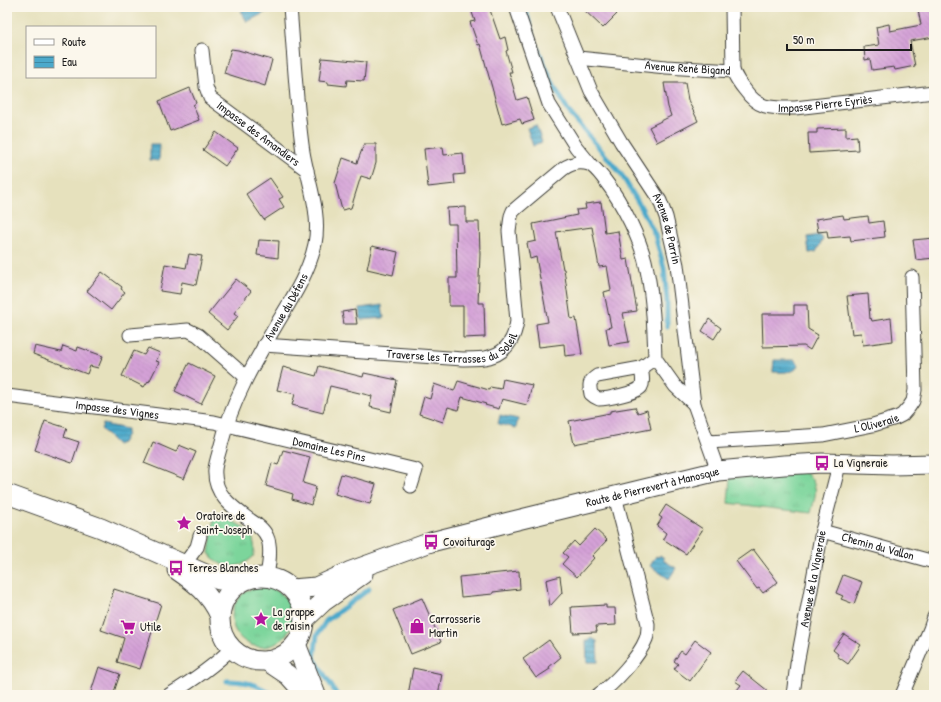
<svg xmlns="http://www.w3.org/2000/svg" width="941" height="702" viewBox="0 0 941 702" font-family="'Patrick Hand',sans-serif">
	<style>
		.grass { fill: url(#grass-tufts); stroke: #4c785c }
		.water { fill: url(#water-rules); stroke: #346274 }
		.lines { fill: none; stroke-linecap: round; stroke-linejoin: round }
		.stream { stroke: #4ca9cb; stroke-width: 5 }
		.building { fill: url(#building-back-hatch) }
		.street-casing { stroke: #3a3a34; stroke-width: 15 }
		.secondary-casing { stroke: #3a3a34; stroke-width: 21 }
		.street { stroke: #fff; stroke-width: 13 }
		.secondary { stroke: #fff; stroke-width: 19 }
		.labels { text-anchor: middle; stroke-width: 3.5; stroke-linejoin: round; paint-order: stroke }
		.street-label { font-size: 12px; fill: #1c1c1c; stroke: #fbf7ec }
		.poi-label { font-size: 12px; fill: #1c1c1c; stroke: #fbf7ec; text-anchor: start }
	</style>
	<defs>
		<pattern id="grass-tufts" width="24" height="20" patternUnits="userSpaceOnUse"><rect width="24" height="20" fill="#7cd59b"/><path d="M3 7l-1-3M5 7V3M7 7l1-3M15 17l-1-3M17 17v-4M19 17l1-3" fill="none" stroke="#6bb685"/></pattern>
		<pattern id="water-rules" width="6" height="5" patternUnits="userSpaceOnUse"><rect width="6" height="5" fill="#4ca9cb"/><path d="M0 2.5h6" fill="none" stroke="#3e89a4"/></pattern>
		<pattern id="building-back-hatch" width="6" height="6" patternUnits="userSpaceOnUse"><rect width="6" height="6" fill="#d4a1d7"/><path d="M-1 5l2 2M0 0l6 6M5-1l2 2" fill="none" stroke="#b58ab8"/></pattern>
	</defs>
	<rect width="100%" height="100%" fill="#fbf7ec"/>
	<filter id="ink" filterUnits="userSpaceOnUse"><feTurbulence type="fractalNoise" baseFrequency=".025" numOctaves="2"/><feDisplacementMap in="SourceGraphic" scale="8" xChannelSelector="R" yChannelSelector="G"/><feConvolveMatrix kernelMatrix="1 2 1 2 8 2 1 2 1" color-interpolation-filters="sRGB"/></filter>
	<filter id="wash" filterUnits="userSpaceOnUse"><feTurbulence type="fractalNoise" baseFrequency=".012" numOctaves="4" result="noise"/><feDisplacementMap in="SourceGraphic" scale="16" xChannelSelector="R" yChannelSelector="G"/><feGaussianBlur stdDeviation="0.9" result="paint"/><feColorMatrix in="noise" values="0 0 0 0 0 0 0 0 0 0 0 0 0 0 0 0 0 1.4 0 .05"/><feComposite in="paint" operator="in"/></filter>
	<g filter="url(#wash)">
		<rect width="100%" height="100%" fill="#e6e1bd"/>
		<g class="grass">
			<path d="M804,470C820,487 816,492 811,513L728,503L730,478Z"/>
			<path d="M214,516C228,519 252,526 254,544C255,547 254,553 253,557C238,570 221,570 209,553Z"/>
			<circle cx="262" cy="617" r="30"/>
		</g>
		<g class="water">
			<polygon points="249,7 263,7 266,12 247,22 241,11"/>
			<polygon points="536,125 542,142 533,146 527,128"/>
			<polygon points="150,144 160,144 159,161 150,160"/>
			<polygon points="820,235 823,239 816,252 809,253 807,237"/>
			<polygon points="382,305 384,318 361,320 360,308"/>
			<path d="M774,360H795L798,364C798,374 781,372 773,372Z"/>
			<polygon points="500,415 518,419 516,428 498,424"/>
			<polygon points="103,424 127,429 127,434 122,443 117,445 101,429"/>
			<polygon points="660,555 664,558 663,560 676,568 669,579 650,566 656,556 658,557"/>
			<polygon points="591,638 597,641 598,662 587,662 586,641 589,641"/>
		</g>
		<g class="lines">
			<g class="stream">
				<polyline points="525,7 534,40 554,86 569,112 621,174 641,207 655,235 664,268 667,299 667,326"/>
				<path d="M227,681C246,681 257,684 273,695"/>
				<polyline points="337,695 314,658 317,635 326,621 369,589"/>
			</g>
		</g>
		<g id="blocks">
			<g class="building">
				<polygon points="470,7 489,7 500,39 505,37 508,50 506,51 512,72 509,72 517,100 527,97 534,120 522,124 520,119 502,124 480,44 478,45 470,22 475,21"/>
				<polygon points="581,7 610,7 617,14 603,28"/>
				<polygon points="934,7 934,37 910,41 915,66 895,70 894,67 872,70 870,59 865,60 864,47 879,45 876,27 889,24 890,31 921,25 918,10"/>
				<polygon points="231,49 238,50 272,60 265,86 224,73"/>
				<polygon points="322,58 366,62 364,81 347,80 346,86 328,84 328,82 319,81"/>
				<polygon points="664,83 685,83 688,100 698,121 657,142 649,127 671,116 668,107"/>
				<polygon points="190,88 196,103 193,105 199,120 170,131 159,101"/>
				<polygon points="846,128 846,137 857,136 858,150 809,153 808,133 817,133 817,129"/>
				<polygon points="216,132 238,148 225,166 203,150"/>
				<polygon points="364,144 376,144 376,163 371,179 361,176 351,208 342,210 335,183 343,158 357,163"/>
				<polygon points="443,147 444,155 463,153 465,174 454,175 455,184 428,187 424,149"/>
				<polygon points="270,178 283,197 279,199 284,207 264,220 246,194"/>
				<polygon points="601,202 605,233 618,231 623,260 628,259 637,311 623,313 629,342 609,345 606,328 611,327 604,292 611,290 607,266 599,267 592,227 556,232 563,269 564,269 571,319 576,318 582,354 565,356 564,344 539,347 536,324 548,322 536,257 530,259 527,243 536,241 533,224 577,215 576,210 586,209 585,204"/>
				<polygon points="466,207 466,222 479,222 480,254 478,303 484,303 485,337 463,338 463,306 449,306 449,278 457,278 456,224 448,224 447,208"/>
				<polygon points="843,215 844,219 868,216 869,223 883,221 885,237 851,241 850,236 828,238 827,231 818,232 816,219"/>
				<polygon points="934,238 934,258 916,260 913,240"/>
				<polygon points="259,240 279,241 278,258 257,255"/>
				<polygon points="372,246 398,252 393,275 367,269"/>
				<polygon points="189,254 202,256 196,285 182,282 180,294 160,291 165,264 186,268"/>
				<polygon points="102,272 122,287 121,289 125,292 111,310 87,291"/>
				<polygon points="236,279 251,291 234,313 238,316 227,330 208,314"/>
				<polygon points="868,294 870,319 871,318 872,321 891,318 893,341 863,345 861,333 852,334 847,296"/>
				<polygon points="794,305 807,305 808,329 818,335 810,350 804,346 763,347 762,314 794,314"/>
				<polygon points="355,310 357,324 344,324 342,312"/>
				<polygon points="709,319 721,328 714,339 702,331"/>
				<polygon points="35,346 61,352 63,346 77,351 78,347 103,356 98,368 90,366 87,374 33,354"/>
				<polygon points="148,348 160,353 156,361 159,362 149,382 148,381 144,387 122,376 134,351 144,355"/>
				<polygon points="189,363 215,376 201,404 175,391"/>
				<polygon points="319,366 363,377 364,373 397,380 391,412 370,407 372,396 330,386 323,413 292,405 295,394 277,390 283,367 316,376"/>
				<polygon points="503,379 532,385 527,405 502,399 499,409 485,405 486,404 462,397 458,410 448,407 443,422 419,414 424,397 430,399 434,384 454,391 458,381 489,390 490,387 501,389"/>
				<polygon points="635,407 638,413 647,410 651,429 574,444 569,421 610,413 610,411"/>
				<polygon points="45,421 67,428 64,437 79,442 72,463 35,450"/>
				<polygon points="153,442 176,452 179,445 196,452 184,479 144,463"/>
				<polygon points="283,450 310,457 303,483 316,487 311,505 292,499 293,494 266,486 272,463 278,465"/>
				<polygon points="341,474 376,484 370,504 335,494"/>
				<polygon points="666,505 703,529 686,554 663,539 666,533 657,526 662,518 659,516"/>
				<polygon points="595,529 607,540 592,556 594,558 577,577 562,564 568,557 563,553 574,541 579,546"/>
				<polygon points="753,549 778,582 763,593 759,588 757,589 736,561"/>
				<polygon points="519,571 520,589 493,592 493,594 461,597 459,577"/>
				<polygon points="843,575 862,582 854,604 841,599 843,596 836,593"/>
				<polygon points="560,576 562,593 550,606 546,580"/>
				<polygon points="114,589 161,604 140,669 117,662 124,638 101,630"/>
				<polygon points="422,598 441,642 411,654 393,610"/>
				<polygon points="606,605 606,608 615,608 616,625 596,626 597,632 573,633 571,607"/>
				<polygon points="844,634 861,645 848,664 837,656 838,654 833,650"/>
				<polygon points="549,640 561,657 549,667 550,669 536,678 523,659"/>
				<polygon points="695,640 711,652 690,681 674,669 678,664 674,661 681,651 685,654"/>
				<polygon points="99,667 120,674 113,695 90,695"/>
				<polygon points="413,668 442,674 438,695 408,695"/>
				<polygon points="743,671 773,695 733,695 741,685 735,681"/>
			</g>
		</g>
	</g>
	<g filter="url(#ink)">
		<use href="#blocks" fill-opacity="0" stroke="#3a3a34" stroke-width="1"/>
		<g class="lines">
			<g class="street-casing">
				<g id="street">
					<polyline points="516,7 549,104 576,147 590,164"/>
					<path id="s1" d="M557,7L591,91L621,142L660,201L666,217L677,265L694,404L718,471"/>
					<path id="s2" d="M202,50L206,87L210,98L307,170"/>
					<path id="s3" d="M578,58L666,67L733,71L732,7"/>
					<path id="s4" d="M733,71C736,78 740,84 745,90C759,110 772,108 795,108L934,92"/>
					<polyline points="130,335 188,330 198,335 246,377"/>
					<path id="s5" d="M264,345L463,359C473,358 484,360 492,356C508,351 515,336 517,321L509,231L511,216L513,211L520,205L563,169C571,163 579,161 589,164C595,167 600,174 604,179C622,202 642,241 647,270C653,299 654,329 655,358L641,368L597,376C589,381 589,385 591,394C593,396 596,398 599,399C606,399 637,393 641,387C644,382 642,374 641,368"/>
					<polyline points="655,358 675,386 694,404"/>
					<path id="s6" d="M7,396L214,422L416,470L411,486"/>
					<path id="s7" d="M708,442L823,435L873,425L896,418L902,415L909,407L913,401L915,390L912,277"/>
					<path id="s8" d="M822,531L934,562"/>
					<polyline points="180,570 197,547 200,536"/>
					<path id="s9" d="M267,576C269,565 272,547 267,537C264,529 256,524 250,520C232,507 213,494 215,469C216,461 219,453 221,445C232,400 255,361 278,322C293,297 309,272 315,244C321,213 308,182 303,152C296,104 294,55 290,7"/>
					<path d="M169,695C192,681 213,667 232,648"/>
					<path d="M598,695C614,684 639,657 646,639C648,634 648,629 648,624L615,496"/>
					<path id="s10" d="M793,695L797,664L822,531L837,473L838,464"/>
					<polyline points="902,695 930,629 934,617"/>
				</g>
			</g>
			<g class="secondary-casing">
				<g id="secondary">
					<polyline points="7,494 101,528 219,580 242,581"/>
					<path d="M177,570C196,583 210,594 220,616"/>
					<circle cx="262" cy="619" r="42"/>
					<path id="s11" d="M292,589L316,587L351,571L431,542L509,522L718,471L784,465L822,463L892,465L934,464"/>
					<polyline points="304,620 323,602 363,574"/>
					<polyline points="296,644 316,695"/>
					<polyline points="267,661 288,675 306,695"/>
				</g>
			</g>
			<use href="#street" class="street"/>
			<use href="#secondary" class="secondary"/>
		</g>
	</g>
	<defs>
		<g id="bus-bare" transform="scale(1.2)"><path d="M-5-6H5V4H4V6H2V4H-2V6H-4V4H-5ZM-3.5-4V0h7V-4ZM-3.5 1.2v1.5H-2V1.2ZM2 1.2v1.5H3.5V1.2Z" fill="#b5179e" stroke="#fbf7ec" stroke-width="2.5" paint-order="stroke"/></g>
		<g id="sight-bare" transform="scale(1.2)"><path d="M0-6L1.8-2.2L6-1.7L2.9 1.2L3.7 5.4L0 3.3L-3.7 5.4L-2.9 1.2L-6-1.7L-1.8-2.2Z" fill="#b5179e" stroke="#fbf7ec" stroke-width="2.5" paint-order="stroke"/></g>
		<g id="shop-bare" transform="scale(1.2)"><path d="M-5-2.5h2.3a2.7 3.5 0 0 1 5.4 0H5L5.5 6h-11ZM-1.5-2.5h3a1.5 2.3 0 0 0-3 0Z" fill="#b5179e" stroke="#fbf7ec" stroke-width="2.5" paint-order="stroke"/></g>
		<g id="supermarket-bare" transform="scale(1.2)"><path d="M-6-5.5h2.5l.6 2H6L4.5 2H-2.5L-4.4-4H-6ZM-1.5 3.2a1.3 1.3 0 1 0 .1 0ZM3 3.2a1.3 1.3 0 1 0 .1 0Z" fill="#b5179e" stroke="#fbf7ec" stroke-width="2.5" paint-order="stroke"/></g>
	</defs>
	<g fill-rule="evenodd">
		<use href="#bus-bare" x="822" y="463"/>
		<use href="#sight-bare" x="184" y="523"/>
		<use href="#bus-bare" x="431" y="542"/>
		<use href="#bus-bare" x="176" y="568"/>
		<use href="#sight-bare" x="261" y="619"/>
		<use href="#shop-bare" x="417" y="626"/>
		<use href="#supermarket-bare" x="128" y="627"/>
	</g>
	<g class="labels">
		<g class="street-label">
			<text dy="4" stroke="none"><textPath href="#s3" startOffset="110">Avenue René Bigand</textPath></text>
			<text dy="4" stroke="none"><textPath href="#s4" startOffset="109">Impasse Pierre Eyriès</textPath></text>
			<text dy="4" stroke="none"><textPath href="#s2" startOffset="109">Impasse des Amandiers</textPath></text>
			<text dy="4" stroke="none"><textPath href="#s1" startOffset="249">Avenue de Parrin</textPath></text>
			<text dy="4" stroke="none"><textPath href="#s9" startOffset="307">Avenue du Défens</textPath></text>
			<text dy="4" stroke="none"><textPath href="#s5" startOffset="192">Traverse les Terrasses du Soleil</textPath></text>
			<text dy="4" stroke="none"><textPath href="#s6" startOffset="111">Impasse des Vignes</textPath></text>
			<text dy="4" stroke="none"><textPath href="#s7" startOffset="170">L'Oliveraie</textPath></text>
			<text dy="4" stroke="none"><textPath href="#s6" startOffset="327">Domaine Les Pins</textPath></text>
			<text dy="4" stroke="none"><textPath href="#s11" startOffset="376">Route de Pierrevert à Manosque</textPath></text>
			<text dy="4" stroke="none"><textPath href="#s8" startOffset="58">Chemin du Vallon</textPath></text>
			<text dy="4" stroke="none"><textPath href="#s10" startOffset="118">Avenue de la Vigneraie</textPath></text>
		</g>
		<g class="poi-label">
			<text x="834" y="467">La Vigneraie</text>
			<text x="196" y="520">Oratoire de<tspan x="196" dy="14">Saint-Joseph</tspan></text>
			<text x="443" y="546">Covoiturage</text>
			<text x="188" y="572">Terres Blanches</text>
			<text x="273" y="616">La grappe<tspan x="273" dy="14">de raisin</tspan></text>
			<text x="429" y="623">Carrosserie<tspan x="429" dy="14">Martin</tspan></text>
			<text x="140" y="631">Utile</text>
		</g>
	</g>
	<rect width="941" height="702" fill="none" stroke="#fbf7ec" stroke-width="24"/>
	<rect x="26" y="26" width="130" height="52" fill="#fbf7ec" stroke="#a29f99"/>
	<rect x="34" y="39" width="20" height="6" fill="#ffffff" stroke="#a29f99"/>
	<text x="62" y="46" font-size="12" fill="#1c1c1c">Route</text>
	<rect x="34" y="56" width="20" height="12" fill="url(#water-rules)" stroke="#a29f99"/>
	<text x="62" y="66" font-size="12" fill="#1c1c1c">Eau</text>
	<path d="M787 44v6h124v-6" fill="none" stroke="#1c1c1c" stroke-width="2"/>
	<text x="793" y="44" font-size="12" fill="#1c1c1c" stroke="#fbf7ec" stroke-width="3" paint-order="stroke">50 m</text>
</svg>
